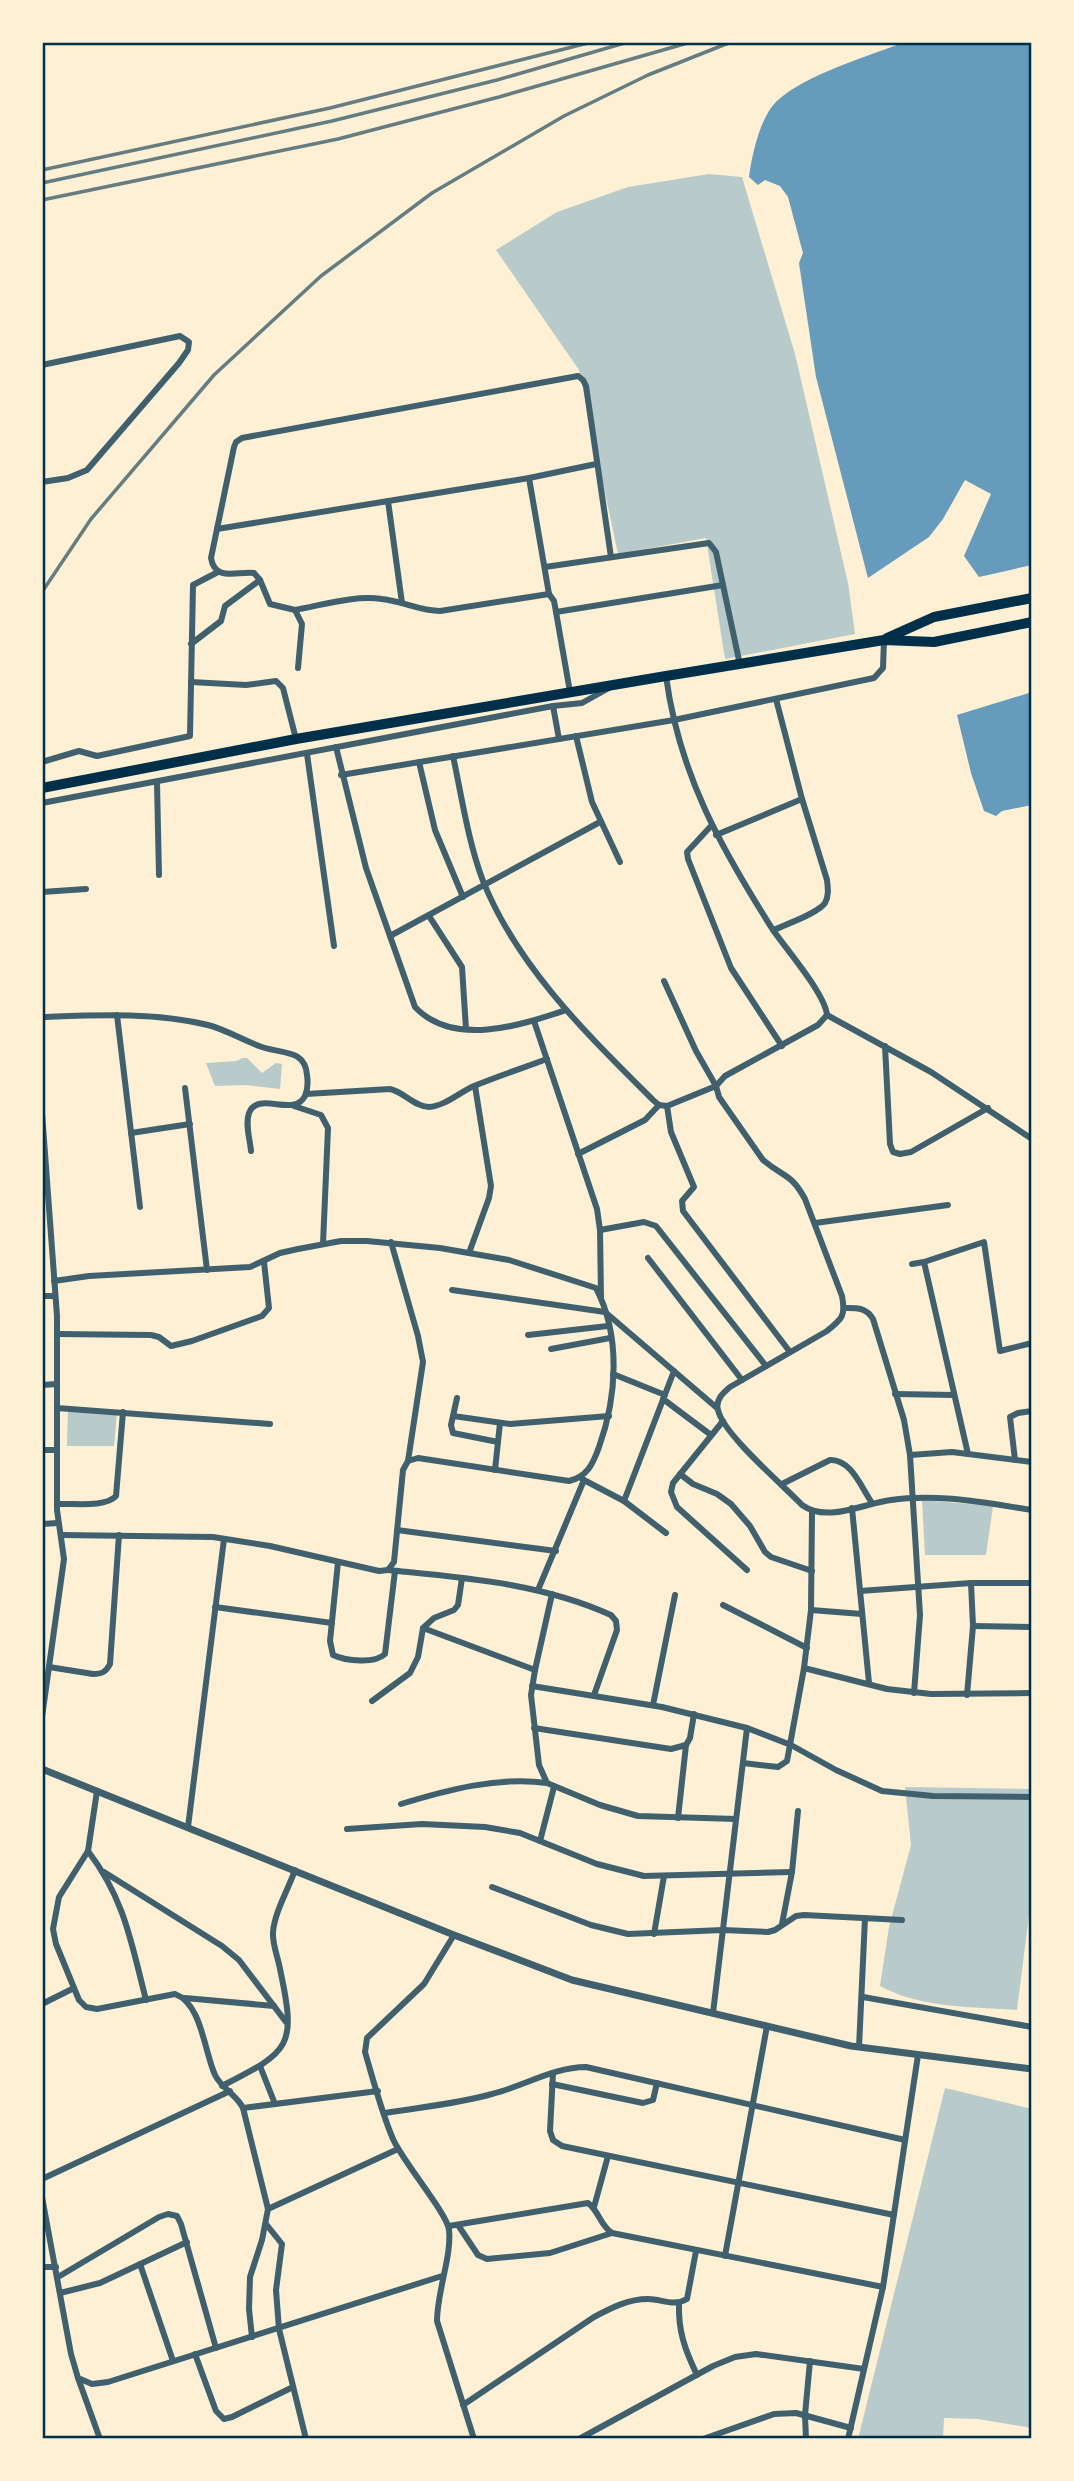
<svg xmlns="http://www.w3.org/2000/svg" width="1074" height="2481" viewBox="0 0 1074 2481" font-family="'Space Grotesk',sans-serif">
	<style>
		.green { fill: #b9caca }
		.water { fill: #669bbc }
		.lines { fill: none; stroke-linecap: round; stroke-linejoin: round }
		.minor { stroke: #3f606c; stroke-width: 6 }
		.tertiary { stroke: #3f606c; stroke-width: 7 }
		.primary { stroke: #003049; stroke-width: 10 }
		.rail { stroke: #657d81; stroke-width: 3.5 }
		.neatline { fill: none; stroke: #003049; stroke-width: 2.5 }
	</style>
	<rect width="100%" height="100%" fill="#fdf0d5"/>
	<g class="green">
		<polygon points="709,174 742,177 795,354 848,583 855,634 725,659 706,538 618,554 579,370 496,250 557,212 628,187"/>
		<polygon points="242,1058 247,1058 262,1073 276,1063 282,1064 280,1089 245,1085 215,1086 206,1063 237,1061"/>
		<polygon points="68,1411 117,1413 114,1446 67,1446"/>
		<polygon points="922,1500 993,1506 986,1555 925,1555"/>
		<path d="M905,1787L1032,1789V1891L1017,2010C973,2007 920,2008 880,1986L889,1927L911,1845Z"/>
		<polygon points="945,2088 1032,2109 1032,2428 978,2419 944,2418 943,2439 858,2439"/>
	</g>
	<g class="water">
		<path d="M905,42H1032V565L979,577L964,556L991,494L965,480L943,519L929,537L868,578L816,377L799,263L803,253L788,197L780,186L765,180L758,185L749,177C752,155 760,117 777,101C805,75 868,56 905,42Z"/>
		<polygon points="1032,692 1032,805 1002,811 996,816 984,811 971,773 957,715"/>
	</g>
	<g class="lines">
		<g class="minor">
			<polyline points="42,365 180,336 189,342 188,350 179,363 87,470 68,478 42,482"/>
			<polyline points="529,478 549,594"/>
			<polyline points="388,501 402,603"/>
			<polyline points="217,529 529,478 596,464"/>
			<polyline points="545,567 709,543 716,552 740,665"/>
			<path d="M295,610C323,605 354,595 382,599C402,601 420,611 440,611L549,594L554,601L556,612L570,692"/>
			<polyline points="556,612 723,585"/>
			<polyline points="191,644 221,621 225,606 260,580"/>
			<path d="M298,668L302,624L295,610L270,604L260,580L254,573C237,571 215,582 211,558L234,447L236,442L242,438L578,376L583,380L586,386L611,557"/>
			<path d="M666,676C679,774 721,848 773,930C787,950 825,994 827,1015L818,1025L725,1076L716,1086L719,1097L763,1160C783,1177 791,1173 805,1199L842,1296C846,1316 842,1319 827,1331L730,1387C723,1393 715,1400 718,1410C723,1434 783,1485 802,1505C827,1523 862,1504 891,1500C937,1493 986,1503 1032,1510"/>
			<polyline points="191,682 246,685 276,681 283,688 296,739"/>
			<polyline points="553,706 559,739"/>
			<polyline points="576,736 592,802 620,862"/>
			<path d="M336,747L366,868L415,1007C454,1048 521,1025 566,1010"/>
			<polyline points="307,754 334,946"/>
			<path d="M453,756C462,798 468,841 483,881C518,968 588,1035 653,1100L659,1105L667,1106L716,1086L696,1051L664,981"/>
			<polyline points="42,762 79,751 97,756 190,736 193,585 218,572"/>
			<polyline points="419,762 435,830 463,897"/>
			<polyline points="341,775 674,720 874,678 883,668 884,640"/>
			<polyline points="157,783 159,875"/>
			<polyline points="42,803 553,706 582,703 609,688"/>
			<polyline points="711,826 687,852 688,859 731,968 782,1046"/>
			<polyline points="716,835 802,799"/>
			<polyline points="42,892 86,889"/>
			<polyline points="429,916 462,967 466,1029"/>
			<path d="M774,930C786,924 817,914 825,903C829,896 828,888 827,880L802,799L776,699"/>
			<polyline points="390,936 600,822"/>
			<polyline points="117,1015 140,1207"/>
			<polyline points="827,1015 931,1072 1032,1139"/>
			<path d="M42,1017C97,1015 154,1012 208,1025C227,1030 244,1041 262,1047C282,1054 305,1049 307,1075C308,1082 308,1089 305,1096C294,1118 258,1090 249,1113C245,1124 250,1140 251,1151"/>
			<polyline points="534,1021 597,1209 600,1230 601,1297"/>
			<polyline points="885,1046 890,1144 893,1152 900,1154 911,1152 988,1108"/>
			<polyline points="185,1088 207,1270"/>
			<path d="M306,1094L390,1089C404,1092 415,1107 429,1107C445,1106 460,1092 474,1086C498,1076 523,1068 547,1059"/>
			<polyline points="294,1106 321,1115 328,1128 323,1244"/>
			<polyline points="667,1106 671,1132 694,1187 682,1201 683,1211 790,1352"/>
			<polyline points="42,1113 57,1316 57,1510 64,1559 42,1717"/>
			<polyline points="131,1133 190,1124"/>
			<polyline points="578,1154 645,1120 659,1105"/>
			<polyline points="815,1223 948,1205"/>
			<polyline points="600,1230 644,1222 656,1226 766,1366"/>
			<polyline points="391,1242 418,1336 423,1362 408,1461"/>
			<polyline points="469,1253 489,1198 491,1186 475,1086"/>
			<polyline points="648,1258 742,1380"/>
			<polyline points="924,1262 968,1454"/>
			<polyline points="912,1264 924,1262 984,1242 1000,1351 1032,1343"/>
			<path d="M54,1281L89,1276L250,1267L280,1253L298,1249L341,1241H367L440,1248L509,1260L596,1288C621,1336 617,1397 599,1447C593,1464 587,1477 569,1481L418,1458L408,1461L403,1470L394,1562L388,1570L379,1571L270,1546L213,1537L61,1535"/>
			<polyline points="452,1290 605,1312 717,1408"/>
			<polyline points="42,1296 55,1296"/>
			<path d="M844,1308C857,1308 866,1307 873,1319L904,1420L910,1455L920,1615L914,1693"/>
			<polyline points="57,1334 151,1335 159,1337 171,1346 192,1341 262,1316 269,1308 264,1262"/>
			<polyline points="528,1335 608,1326"/>
			<polyline points="551,1349 610,1338"/>
			<polyline points="613,1374 665,1395"/>
			<polyline points="42,1385 57,1384"/>
			<polyline points="895,1394 954,1395"/>
			<polyline points="457,1398 451,1425 453,1433 498,1442"/>
			<polyline points="663,1399 711,1435"/>
			<polyline points="57,1408 270,1424"/>
			<polyline points="453,1416 510,1424 609,1416"/>
			<polyline points="723,1421 673,1483 671,1492 677,1507 747,1570"/>
			<polyline points="42,1450 57,1450"/>
			<polyline points="910,1455 952,1452 1032,1462"/>
			<polyline points="1015,1460 1010,1417 1018,1413 1032,1411"/>
			<polyline points="495,1470 500,1423"/>
			<polyline points="680,1474 693,1484 717,1494 731,1504 750,1526 765,1552 771,1557 812,1571"/>
			<polyline points="582,1479 624,1501 666,1533"/>
			<path d="M782,1484L830,1460C851,1459 861,1487 872,1503"/>
			<polyline points="624,1501 674,1371"/>
			<path d="M57,1504C73,1503 105,1508 116,1496L123,1412"/>
			<polyline points="852,1508 869,1683"/>
			<polyline points="42,1524 58,1523"/>
			<polyline points="397,1530 556,1551"/>
			<path d="M338,1562L330,1641L333,1655C346,1661 375,1664 385,1654L395,1571"/>
			<path d="M388,1570C466,1578 540,1583 611,1615L616,1621L617,1630L594,1695"/>
			<polyline points="538,1590 584,1480"/>
			<polyline points="860,1591 971,1583 1032,1583"/>
			<polyline points="552,1594 535,1670 531,1695 539,1765 547,1783 600,1805 638,1816 736,1819"/>
			<polyline points="723,1605 807,1648"/>
			<polyline points="215,1607 332,1623"/>
			<polyline points="811,1610 862,1614"/>
			<polyline points="973,1626 1032,1627"/>
			<polyline points="423,1628 535,1670"/>
			<path d="M49,1667L93,1674C102,1674 106,1672 110,1664L119,1535"/>
			<polyline points="804,1668 887,1689 931,1694 1032,1693"/>
			<polyline points="532,1686 662,1707 747,1728 791,1745 836,1770 882,1791 933,1796 1032,1797"/>
			<polyline points="967,1695 973,1626 971,1583"/>
			<polyline points="372,1701 410,1673 418,1657 423,1628 434,1618 454,1610 458,1605 462,1578"/>
			<polyline points="653,1705 675,1595"/>
			<polyline points="534,1728 671,1749 686,1745 690,1738 694,1714"/>
			<polyline points="743,1763 778,1767 787,1761 804,1668 811,1610 812,1513"/>
			<path d="M97,1791L88,1851L59,1897L53,1929L56,1944L79,2000L86,2007L97,2009L175,1994C202,2004 204,2051 215,2075C222,2089 236,2094 243,2108L268,2209L262,2240L250,2277L249,2309L252,2337"/>
			<path d="M401,1804C447,1790 499,1776 547,1783"/>
			<polyline points="678,1818 686,1745"/>
			<polyline points="188,1827 224,1539"/>
			<polyline points="347,1829 422,1824 485,1827 520,1833 597,1864 644,1876 792,1872"/>
			<polyline points="540,1841 554,1787"/>
			<path d="M88,1851C125,1900 131,1942 146,2000"/>
			<polyline points="104,1872 222,1946 239,1960 286,2022"/>
			<polyline points="492,1887 591,1925 628,1934 723,1930 768,1932 775,1930 796,1916 804,1915 902,1920"/>
			<polyline points="782,1924 792,1872 798,1811"/>
			<polyline points="654,1934 664,1876"/>
			<path d="M454,1935L424,1984L367,2038L365,2052C373,2079 382,2114 393,2139C403,2162 447,2213 449,2230C452,2255 437,2292 437,2321L474,2439"/>
			<polyline points="863,1997 1032,2027"/>
			<polyline points="185,1998 274,2006"/>
			<polyline points="42,2004 74,1988"/>
			<polyline points="713,2013 747,1728"/>
			<polyline points="859,2047 865,1918"/>
			<polyline points="260,2066 275,2104"/>
			<polyline points="553,2073 550,2131 553,2140 562,2146 894,2215"/>
			<polyline points="552,2084 643,2103 653,2100 657,2083"/>
			<path d="M222,2086C290,2051 297,2048 280,1969C278,1957 272,1944 273,1932C275,1911 288,1890 295,1870"/>
			<polyline points="243,2108 378,2091"/>
			<path d="M385,2113C421,2107 457,2104 492,2094C524,2086 554,2067 586,2067L905,2140"/>
			<polyline points="42,2179 230,2091"/>
			<polyline points="42,2197 71,2354 78,2378 92,2384 108,2382 442,2276"/>
			<polyline points="594,2207 608,2156"/>
			<polyline points="268,2209 398,2149"/>
			<polyline points="266,2224 282,2244 276,2290 279,2329 306,2439"/>
			<polyline points="458,2225 478,2255 487,2259 550,2253 612,2233"/>
			<path d="M449,2226L588,2203C599,2211 600,2225 612,2233L883,2287"/>
			<polyline points="725,2256 767,2026"/>
			<polyline points="140,2264 173,2361"/>
			<polyline points="42,2267 56,2267"/>
			<polyline points="58,2277 159,2217 168,2214 177,2216 181,2224 216,2348"/>
			<polyline points="60,2293 100,2283 187,2242"/>
			<path d="M679,2303C678,2331 685,2350 697,2375"/>
			<polyline points="195,2354 216,2411 224,2419 232,2417 293,2387"/>
			<polyline points="78,2378 100,2439"/>
			<path d="M463,2405L594,2317C611,2308 628,2299 648,2299C662,2299 673,2307 687,2299L696,2251"/>
			<polyline points="579,2439 713,2366 735,2357 756,2354 864,2369"/>
			<polyline points="703,2439 774,2414 796,2413 851,2428"/>
			<polyline points="806,2439 805,2415 810,2361"/>
			<polyline points="848,2439 883,2287 918,2055"/>
		</g>
		<polyline class="tertiary" points="42,1769 454,1935 572,1980 851,2046 1032,2069"/>
		<g class="primary">
			<polyline points="887,638 934,617 1032,598"/>
			<polyline points="42,788 296,739 666,676 884,640 934,642 1032,622"/>
		</g>
		<g class="rail">
			<polyline points="42,170 330,108 592,42"/>
			<polyline points="42,183 332,121 497,80 628,42"/>
			<polyline points="42,200 338,139 499,97 691,42"/>
			<polyline points="42,592 91,519 214,375 321,276 432,193 564,116 648,75 731,42"/>
		</g>
	</g>
	<rect width="1074" height="2481" fill="none" stroke="#fdf0d5" stroke-width="88"/>
	<rect x="44" y="44" width="986" height="2393" class="neatline"/>
</svg>
